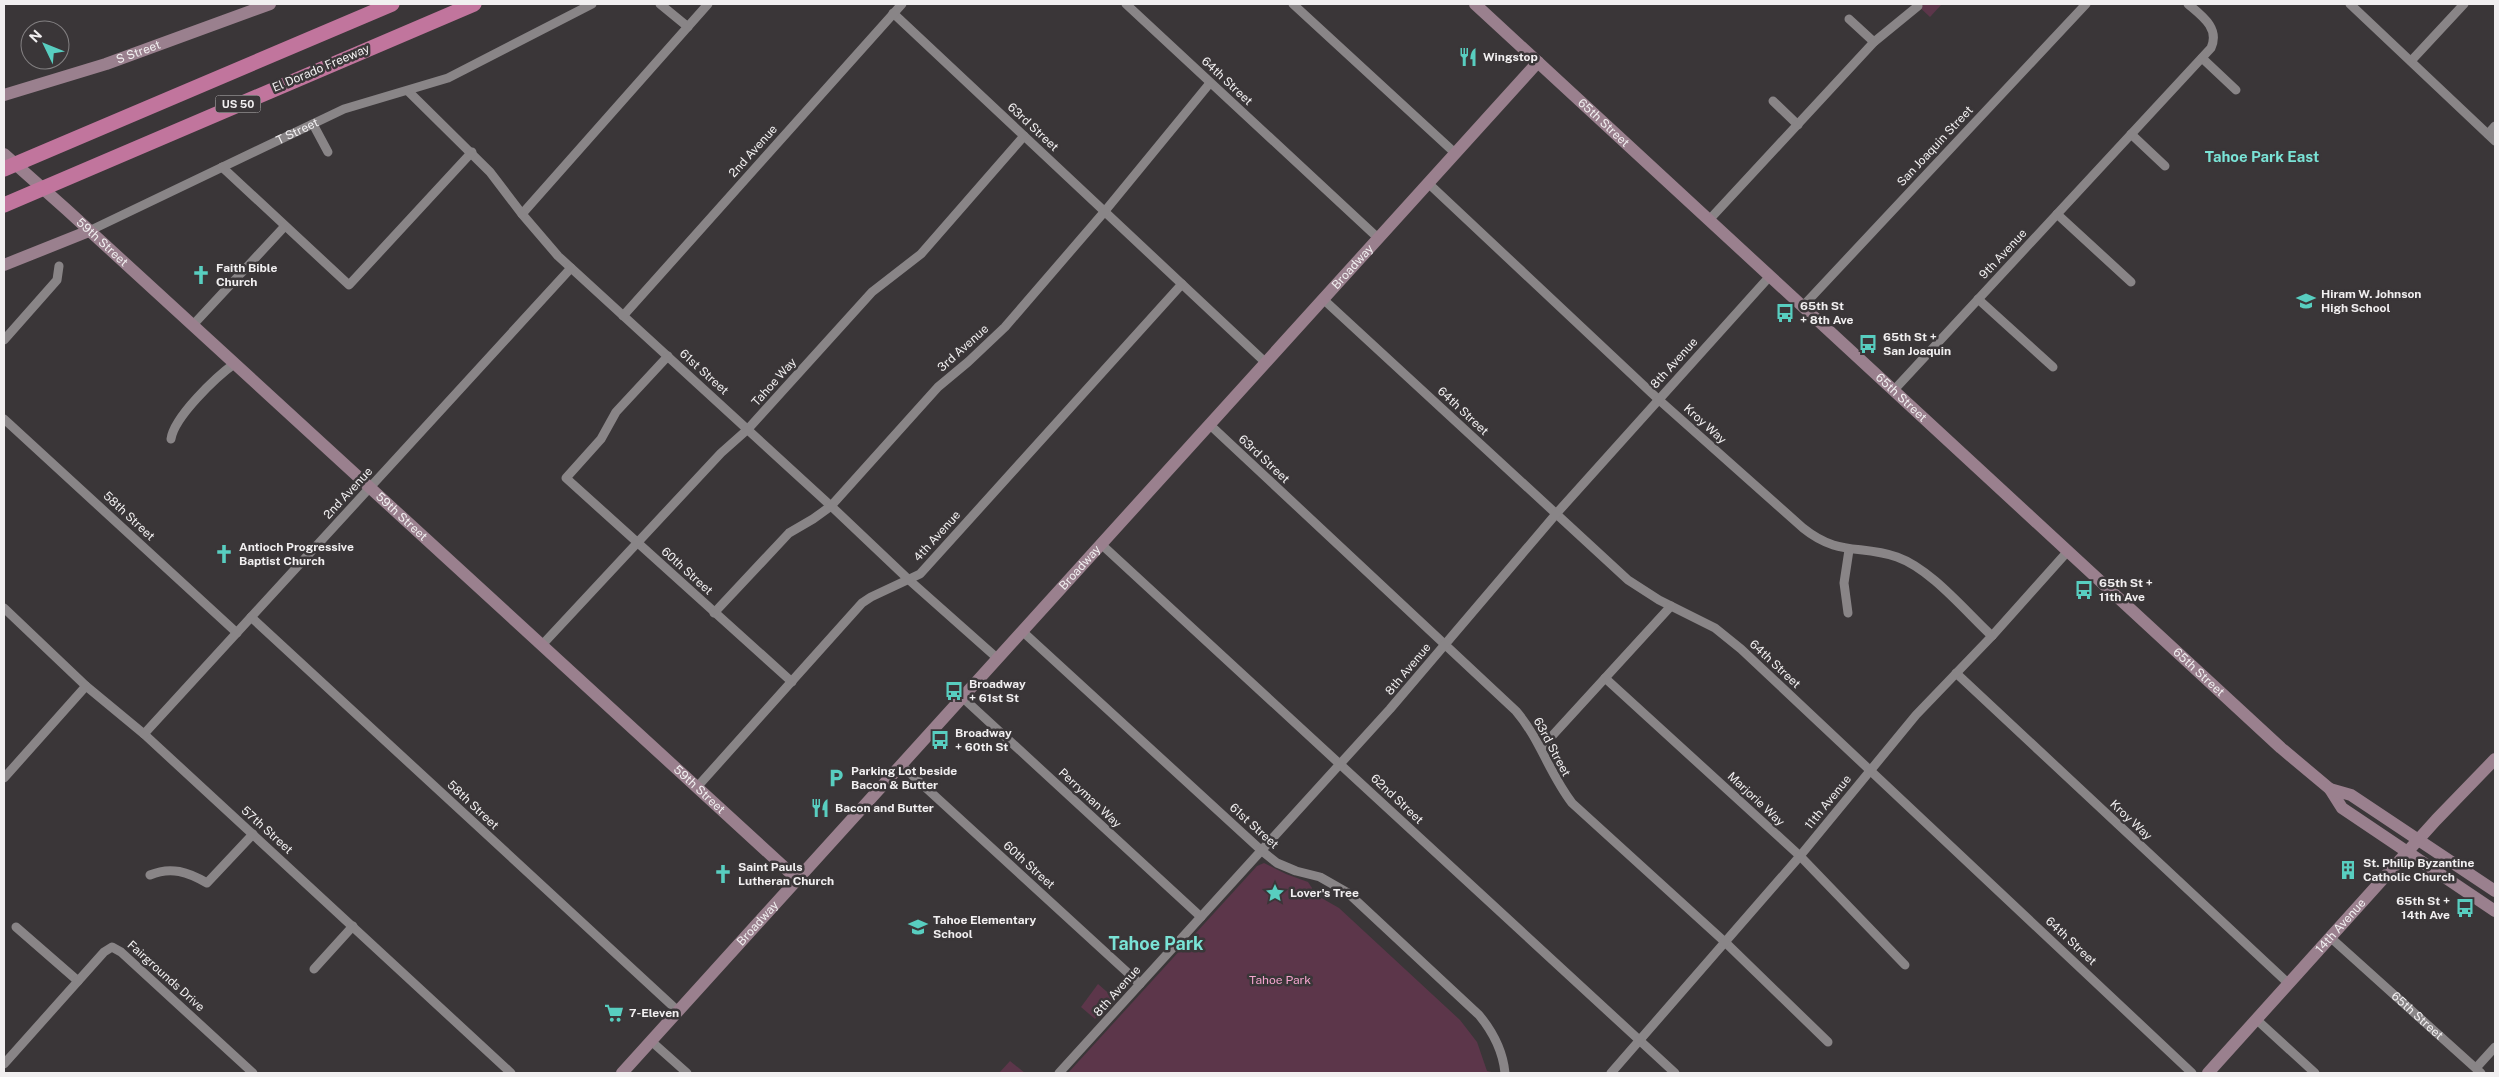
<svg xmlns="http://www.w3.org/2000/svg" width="2499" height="1077" viewBox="0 0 2499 1077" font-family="'Public Sans',sans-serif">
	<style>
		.green { fill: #5c364a }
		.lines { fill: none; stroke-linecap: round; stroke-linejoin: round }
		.street { stroke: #898587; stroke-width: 9 }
		.secondary { stroke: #9a808e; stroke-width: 12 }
		.highway { stroke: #c1759d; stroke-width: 15 }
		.labels { text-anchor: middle; stroke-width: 5; stroke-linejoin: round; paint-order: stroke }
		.shield { fill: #3a3638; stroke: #bab8b9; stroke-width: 1 }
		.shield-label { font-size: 11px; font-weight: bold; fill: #f1eff0 }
		.street-label { font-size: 12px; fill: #f1eff0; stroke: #3a3638 }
		.poi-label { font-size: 12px; font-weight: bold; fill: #f1eff0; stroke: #3a3638; text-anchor: start }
		.park-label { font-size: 12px; fill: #f4a5ce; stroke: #3a3638 }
		.quarter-label { font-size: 15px; font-weight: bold; fill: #7ae3d6; stroke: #3a3638 }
		.district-label { font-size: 18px; font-weight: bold; fill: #7ae3d6; stroke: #3a3638 }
	</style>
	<rect width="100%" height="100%" fill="#3a3638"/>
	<g class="green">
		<polygon points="1916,4 1942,4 1930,17"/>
		<polygon points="1264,863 1286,874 1308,882 1312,888 1311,892 1339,908 1460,1020 1477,1042 1487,1071 1496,1073 1068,1073 1257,866"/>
		<polygon points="1098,984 1114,998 1095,1019 1081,1007"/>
		<polygon points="1010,1061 1025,1073 999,1073"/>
	</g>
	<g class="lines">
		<g class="street">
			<polyline points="660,4 688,27"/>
			<polyline points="1126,4 1378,238"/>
			<polyline points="1293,4 1455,153"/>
			<polyline points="2350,4 2495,141"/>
			<polyline points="893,13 1265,362"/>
			<polyline points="1849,19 1874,42"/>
			<polyline points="2202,58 2236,90"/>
			<polyline points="2411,61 2464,4"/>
			<polyline points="408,91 490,172 522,214 558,256 831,506 908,579 997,658"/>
			<polyline points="1773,101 1798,125"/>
			<polyline points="313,124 328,152"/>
			<polyline points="2131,134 2165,166"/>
			<polyline points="2488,134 2495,126"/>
			<polyline points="222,167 349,285 472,152"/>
			<path d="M1428,183L1658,399L1803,528C1839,557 1860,544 1897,557C1931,569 1965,611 1992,636"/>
			<polyline points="522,214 708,4"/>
			<polyline points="2057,214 2131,282"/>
			<polyline points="1709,220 1874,42 1918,6"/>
			<path id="s1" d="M89,231L344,109L448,78L592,4"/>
			<polyline points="1323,299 1628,580 1659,600 1715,628 1741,649 2192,1073"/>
			<polyline points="1978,299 2053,367"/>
			<polyline points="1803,306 2086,4"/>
			<polyline points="623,316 902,4"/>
			<polyline points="192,326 285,226"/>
			<polyline points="4,340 57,280 59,266"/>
			<polyline points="668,356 616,412 601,439 566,478 792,682"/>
			<path d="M1894,390L2211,48C2220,28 2202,16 2188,4"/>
			<polyline points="4,419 237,633"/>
			<path d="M1209,424L1516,711C1540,739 1549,773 1572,803L1726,943L1828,1042"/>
			<path d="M171,439C174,417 216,377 234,364"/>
			<polyline points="1101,544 1675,1073"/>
			<polyline points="4,608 86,686 144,734 511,1073"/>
			<polyline points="714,613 789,533 813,519 831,506 938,387 968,362 1005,327 1105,211 1210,83"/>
			<polyline points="1848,613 1844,583 1849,550"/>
			<polyline points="251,617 678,1011"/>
			<path d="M1022,631L1262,851L1277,863L1296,871L1320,877L1348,893L1479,1015C1493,1032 1503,1052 1505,1073"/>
			<polyline points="542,645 721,453 748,429 872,292 921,254 1024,136"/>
			<polyline points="1956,673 2289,984"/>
			<polyline points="1605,678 1800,856 1905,965"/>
			<polyline points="962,697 1201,917"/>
			<polyline points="144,734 571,268"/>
			<polyline points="1541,748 1671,606"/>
			<polyline points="901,765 1140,984"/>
			<polyline points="4,778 86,686"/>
			<polyline points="698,786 862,603 871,597 920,574 1182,284"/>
			<path d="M150,875C171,866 188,872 207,883L253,834"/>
			<polyline points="16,927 78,981"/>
			<path id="s2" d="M2331,938L2481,1073"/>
			<polyline points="314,969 353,926"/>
			<polyline points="2257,1020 2315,1073"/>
			<polyline points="651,1041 687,1073"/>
			<polyline points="4,1064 104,952 112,947 121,952 253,1073"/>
			<polyline points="2476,1068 2495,1047"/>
			<polyline points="1059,1073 1390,709 1556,514 1770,276"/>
			<polyline points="1611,1073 1800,856 1916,715 1992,636 2068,551"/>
		</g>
		<g class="secondary">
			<path id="s3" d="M1475,4L2281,748L2330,789L2342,808L2495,911"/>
			<path id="s4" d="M4,95L106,64L270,4"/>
			<path id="s5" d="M4,154L67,210L797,879"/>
			<polyline points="4,265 89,231"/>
			<polyline points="2330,789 2351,795 2495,891"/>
			<path id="s6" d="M622,1073L1538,62"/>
			<path id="s7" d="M2208,1073L2436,820L2495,759"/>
		</g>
		<g class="highway">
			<polyline points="4,169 392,4"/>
			<polyline points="4,205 474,4"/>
		</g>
	</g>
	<defs>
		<g id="restaurant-bare" transform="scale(1.5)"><path d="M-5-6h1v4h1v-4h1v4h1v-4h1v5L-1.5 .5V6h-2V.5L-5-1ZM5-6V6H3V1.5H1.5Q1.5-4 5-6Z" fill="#58cec0" stroke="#3a3638" stroke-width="2.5" paint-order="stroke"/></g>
		<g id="church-bare" transform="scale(1.5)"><path d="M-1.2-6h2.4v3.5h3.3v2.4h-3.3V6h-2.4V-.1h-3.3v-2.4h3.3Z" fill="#58cec0" stroke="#3a3638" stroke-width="2.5" paint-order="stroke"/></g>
		<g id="school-bare" transform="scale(1.5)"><path d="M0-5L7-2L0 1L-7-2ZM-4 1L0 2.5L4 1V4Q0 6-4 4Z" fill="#58cec0" stroke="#3a3638" stroke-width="2.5" paint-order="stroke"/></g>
		<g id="bus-bare" transform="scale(1.5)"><path d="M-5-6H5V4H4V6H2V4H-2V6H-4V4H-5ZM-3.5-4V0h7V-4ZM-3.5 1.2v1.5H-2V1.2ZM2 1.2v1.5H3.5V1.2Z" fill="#58cec0" stroke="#3a3638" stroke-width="2.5" paint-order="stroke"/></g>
		<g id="parking-bare" transform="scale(1.5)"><path d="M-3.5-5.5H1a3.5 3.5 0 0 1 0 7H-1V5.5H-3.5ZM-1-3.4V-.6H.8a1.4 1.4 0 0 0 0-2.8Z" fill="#58cec0" stroke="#3a3638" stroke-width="2.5" paint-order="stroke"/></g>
		<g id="building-bare" transform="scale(1.5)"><path d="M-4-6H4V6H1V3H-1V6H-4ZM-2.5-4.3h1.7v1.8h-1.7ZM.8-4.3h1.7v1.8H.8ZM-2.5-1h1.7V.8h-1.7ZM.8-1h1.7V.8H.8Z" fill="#58cec0" stroke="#3a3638" stroke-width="2.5" paint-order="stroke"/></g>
		<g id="sight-bare" transform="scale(1.5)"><path d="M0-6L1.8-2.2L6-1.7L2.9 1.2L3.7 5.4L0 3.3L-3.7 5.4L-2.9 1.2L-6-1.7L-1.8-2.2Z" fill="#58cec0" stroke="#3a3638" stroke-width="2.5" paint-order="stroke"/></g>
		<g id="supermarket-bare" transform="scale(1.5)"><path d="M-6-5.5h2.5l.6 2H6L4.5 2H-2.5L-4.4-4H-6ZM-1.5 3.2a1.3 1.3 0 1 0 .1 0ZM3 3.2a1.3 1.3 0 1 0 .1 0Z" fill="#58cec0" stroke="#3a3638" stroke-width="2.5" paint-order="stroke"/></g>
	</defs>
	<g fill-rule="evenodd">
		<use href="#restaurant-bare" x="1468" y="57"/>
		<use href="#church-bare" x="201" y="275"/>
		<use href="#school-bare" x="2306" y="301"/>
		<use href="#bus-bare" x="1785" y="313"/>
		<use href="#bus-bare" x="1868" y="344"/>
		<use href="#church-bare" x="224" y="554"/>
		<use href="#bus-bare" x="2084" y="590"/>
		<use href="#bus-bare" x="954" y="691"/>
		<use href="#bus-bare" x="940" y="740"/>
		<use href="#parking-bare" x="836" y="778"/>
		<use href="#restaurant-bare" x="820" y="808"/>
		<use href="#building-bare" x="2348" y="870"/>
		<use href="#church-bare" x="723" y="874"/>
		<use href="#sight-bare" x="1275" y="893"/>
		<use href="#bus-bare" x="2465" y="908"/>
		<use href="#school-bare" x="918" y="927"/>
		<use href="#supermarket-bare" x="614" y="1013"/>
	</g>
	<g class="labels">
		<rect class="shield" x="215.5" y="95.5" width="45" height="17" rx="4"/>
		<g class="shield-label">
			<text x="238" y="108">US 50</text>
		</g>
		<g class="street-label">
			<text dy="4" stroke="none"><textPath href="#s4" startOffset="141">S Street</textPath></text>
			<text transform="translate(321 68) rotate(-23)" y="4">El Dorado Freeway</text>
			<text transform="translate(1227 81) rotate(43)" y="4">64th Street</text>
			<text dy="4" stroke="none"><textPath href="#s3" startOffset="175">65th Street</textPath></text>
			<text transform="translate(1033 127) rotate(43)" y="4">63rd Street</text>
			<text dy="4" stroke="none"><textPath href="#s1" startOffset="231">T Street</textPath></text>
			<text transform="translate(1935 146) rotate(-47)" y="4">San Joaquin Street</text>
			<text transform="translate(753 151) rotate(-48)" y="4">2nd Avenue</text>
			<text dy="4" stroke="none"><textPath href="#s5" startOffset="132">59th Street</textPath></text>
			<text transform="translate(2003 254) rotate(-47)" y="4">9th Avenue</text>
			<text dy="4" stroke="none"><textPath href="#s6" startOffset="1088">Broadway</textPath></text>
			<text transform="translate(963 348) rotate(-42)" y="4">3rd Avenue</text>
			<text transform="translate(1674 363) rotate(-48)" y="4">8th Avenue</text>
			<text transform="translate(704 372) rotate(42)" y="4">61st Street</text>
			<text transform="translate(774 382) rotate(-48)" y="4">Tahoe Way</text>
			<text dy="4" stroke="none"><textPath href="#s3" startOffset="580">65th Street</textPath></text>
			<text transform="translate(1463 411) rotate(43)" y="4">64th Street</text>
			<text transform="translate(1705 424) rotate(42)" y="4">Kroy Way</text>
			<text transform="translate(1264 459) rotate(43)" y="4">63rd Street</text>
			<text transform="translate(348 493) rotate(-47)" y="4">2nd Avenue</text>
			<text transform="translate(129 516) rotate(43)" y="4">58th Street</text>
			<text dy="4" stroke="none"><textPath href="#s5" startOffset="538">59th Street</textPath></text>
			<text transform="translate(937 536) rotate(-48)" y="4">4th Avenue</text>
			<text dy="4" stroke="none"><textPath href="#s6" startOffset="682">Broadway</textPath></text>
			<text transform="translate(687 571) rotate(42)" y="4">60th Street</text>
			<text transform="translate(1775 664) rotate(43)" y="4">64th Street</text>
			<text transform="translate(1408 669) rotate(-50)" y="4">8th Avenue</text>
			<text dy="4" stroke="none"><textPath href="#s3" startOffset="985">65th Street</textPath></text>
			<text transform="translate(1552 747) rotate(62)" y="4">63rd Street</text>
			<text dy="4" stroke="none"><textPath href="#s5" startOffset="942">59th Street</textPath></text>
			<text transform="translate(1090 798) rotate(43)" y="4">Perryman Way</text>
			<text transform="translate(1397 799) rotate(43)" y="4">62nd Street</text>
			<text transform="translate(1756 799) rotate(43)" y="4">Marjorie Way</text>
			<text transform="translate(1828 802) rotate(-51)" y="4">11th Avenue</text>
			<text transform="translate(473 805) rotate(43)" y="4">58th Street</text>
			<text transform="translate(2131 820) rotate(43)" y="4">Kroy Way</text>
			<text transform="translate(1254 826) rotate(42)" y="4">61st Street</text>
			<text transform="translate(267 830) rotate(42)" y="4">57th Street</text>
			<text transform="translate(1029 865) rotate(42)" y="4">60th Street</text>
			<text dy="4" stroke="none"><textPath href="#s6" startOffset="202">Broadway</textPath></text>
			<text dy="4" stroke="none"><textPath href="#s7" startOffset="198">14th Avenue</textPath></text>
			<text transform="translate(2071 941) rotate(43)" y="4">64th Street</text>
			<text transform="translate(166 976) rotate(42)" y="4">Fairgrounds Drive</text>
			<text transform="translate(1117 991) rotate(-48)" y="4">8th Avenue</text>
			<text dy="4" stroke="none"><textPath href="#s2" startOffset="116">65th Street</textPath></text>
		</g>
		<g class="poi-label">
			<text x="1483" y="61">Wingstop</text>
			<text x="216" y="272">Faith Bible<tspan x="216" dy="14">Church</tspan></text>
			<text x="2321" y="298">Hiram W. Johnson<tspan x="2321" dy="14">High School</tspan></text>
			<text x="1800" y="310">65th St<tspan x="1800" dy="14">+ 8th Ave</tspan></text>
			<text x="1883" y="341">65th St +<tspan x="1883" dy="14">San Joaquin</tspan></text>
			<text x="239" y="551">Antioch Progressive<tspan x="239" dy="14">Baptist Church</tspan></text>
			<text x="2099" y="587">65th St +<tspan x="2099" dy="14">11th Ave</tspan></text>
			<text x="969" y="688">Broadway<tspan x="969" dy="14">+ 61st St</tspan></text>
			<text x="955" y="737">Broadway<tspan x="955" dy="14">+ 60th St</tspan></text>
			<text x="851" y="775">Parking Lot beside<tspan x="851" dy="14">Bacon &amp; Butter</tspan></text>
			<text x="835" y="812">Bacon and Butter</text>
			<text x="2363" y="867">St. Philip Byzantine<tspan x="2363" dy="14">Catholic Church</tspan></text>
			<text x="738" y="871">Saint Pauls<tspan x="738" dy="14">Lutheran Church</tspan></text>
			<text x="1290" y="897">Lover's Tree</text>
			<text x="2450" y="905" text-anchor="end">65th St +<tspan x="2450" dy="14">14th Ave</tspan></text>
			<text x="933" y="924">Tahoe Elementary<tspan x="933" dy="14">School</tspan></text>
			<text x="629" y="1017">7-Eleven</text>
		</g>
		<g class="park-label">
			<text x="1280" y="984">Tahoe Park</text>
		</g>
		<g class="quarter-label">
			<text x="2262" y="162">Tahoe Park East</text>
		</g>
		<g class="district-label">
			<text x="1156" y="950">Tahoe Park</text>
		</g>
	</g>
	<rect width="2499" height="1077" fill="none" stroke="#f1eff0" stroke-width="10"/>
	<g transform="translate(45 45) rotate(313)"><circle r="24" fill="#3a3638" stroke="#838082"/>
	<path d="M0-4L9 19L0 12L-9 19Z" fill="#58cec0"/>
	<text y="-8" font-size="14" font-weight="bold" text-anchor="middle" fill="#f1eff0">N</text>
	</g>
</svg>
